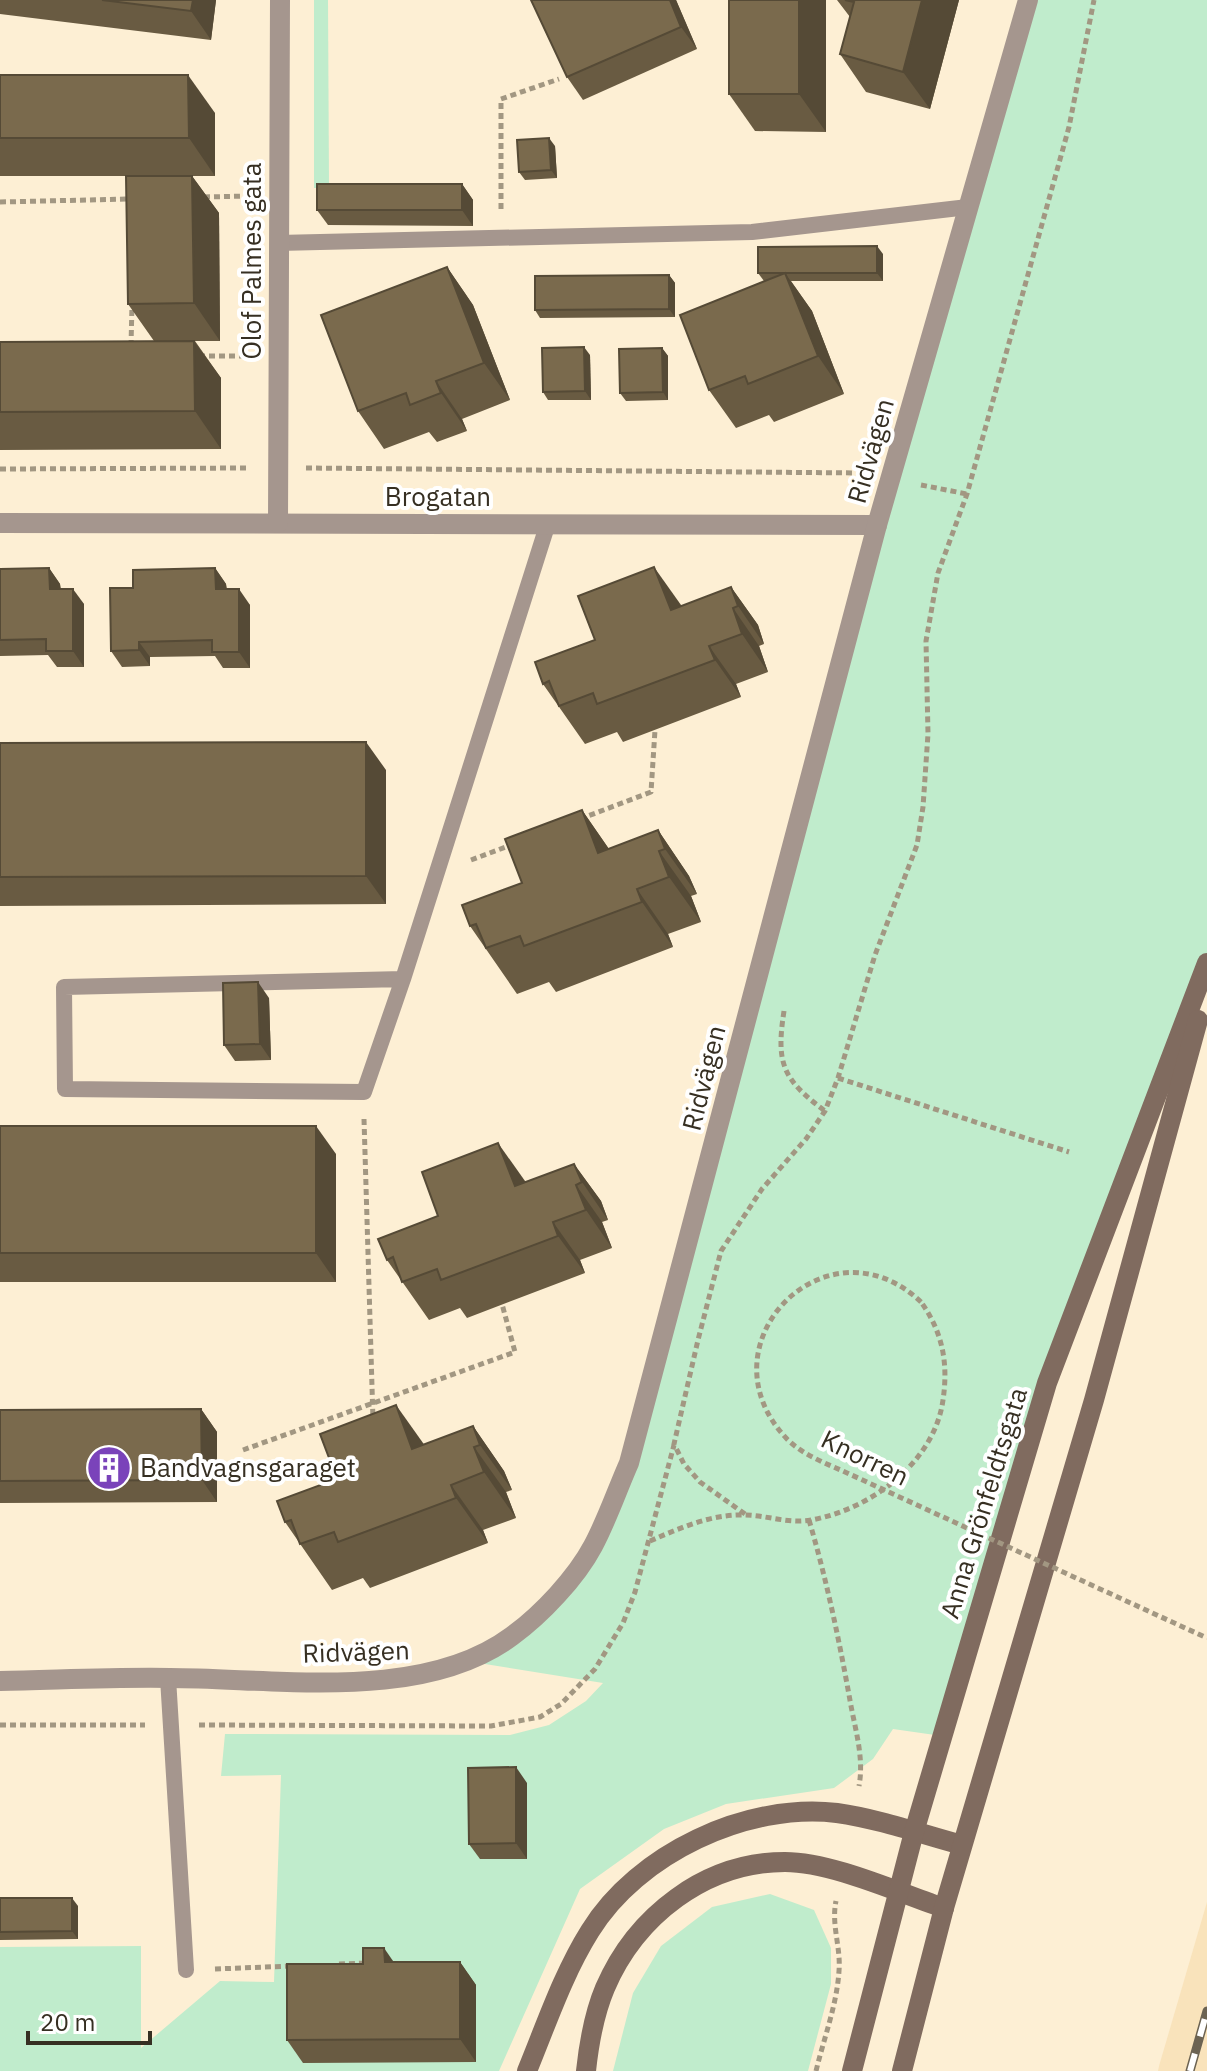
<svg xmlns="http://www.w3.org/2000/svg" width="1207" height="2071" viewBox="0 0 1207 2071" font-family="'IBM Plex Sans',sans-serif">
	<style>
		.built { fill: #f9e3bb }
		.green { fill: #c0eccc }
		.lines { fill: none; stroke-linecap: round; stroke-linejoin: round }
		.path { stroke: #a29782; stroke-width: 5; stroke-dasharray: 6 4; stroke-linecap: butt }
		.service { stroke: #a5968e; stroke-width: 16 }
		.minor { stroke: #a5968e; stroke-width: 20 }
		.secondary { stroke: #806b5f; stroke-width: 20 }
		.rail-casing { stroke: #6c6352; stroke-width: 9 }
		.rail { stroke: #fff; stroke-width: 6; stroke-dasharray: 18; stroke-linecap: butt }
		.path-bridge { stroke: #a29782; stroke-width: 5; stroke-dasharray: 6 4; stroke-linecap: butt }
		.wall { fill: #695b42 }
		.shaded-wall { fill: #554a36 }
		.building { fill: #7a6a4d; stroke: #554a36; stroke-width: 2 }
		.labels { text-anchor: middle; stroke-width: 8; stroke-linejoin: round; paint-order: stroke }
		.street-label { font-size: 26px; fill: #362f22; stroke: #fff }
		.poi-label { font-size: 26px; fill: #362f22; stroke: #fff; text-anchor: start }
	</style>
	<rect width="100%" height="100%" fill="#fdefd4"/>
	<polygon class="built" points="1207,1902 1207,2071 1158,2071 1159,2066"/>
	<g class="green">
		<polygon points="314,0 328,0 329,188 314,188"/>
		<polygon points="1028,0 1207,0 1207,963 1047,1383 942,1736 893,1729 873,1759 834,1788 726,1804 664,1829 580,1889 499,2071 0,2071 0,1947 141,1946 141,2048 220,1981 274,1982 281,1775 221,1776 225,1734 510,1735 549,1725 586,1701 603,1683 466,1661 562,1587 629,1463"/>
		<polygon points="770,1894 814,1910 831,1948 831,1984 808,2071 613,2071 633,1993 661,1946 712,1907"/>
	</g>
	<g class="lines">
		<g class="path">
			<polyline points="204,197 250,196"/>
			<polyline points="0,202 130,199"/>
			<polyline points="501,209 501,99 559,79"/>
			<polyline points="131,346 132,304"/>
			<polyline points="199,356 249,356"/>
			<polyline points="306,468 860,473"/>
			<polyline points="0,469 248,468"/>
			<polyline points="921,485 967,494"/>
			<polyline points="580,819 651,792 655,730"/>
			<polyline points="471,860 511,845"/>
			<path d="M784,1011C776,1063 782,1079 825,1111"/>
			<polyline points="838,1078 1069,1152"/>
			<polyline points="364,1119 373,1420"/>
			<polyline points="243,1450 515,1352 502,1304"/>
			<polyline points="745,1514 700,1482 684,1464 674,1444 698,1340 721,1251 762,1189 806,1139 825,1111 838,1078 875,955 917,845 923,807 928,734 926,641 938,573 967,494 1069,127 1094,0"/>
			<path d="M809,1520C827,1581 840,1644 851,1706C856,1732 864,1759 859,1786"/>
			<path d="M650,1541C680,1528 711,1514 744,1515C766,1515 788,1524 811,1520C868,1510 930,1466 942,1406C949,1367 944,1334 921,1302"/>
			<polyline points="0,1725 145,1725"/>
			<polyline points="199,1725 491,1726 540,1717 561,1704 595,1669 623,1623 635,1592 674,1445"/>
			<polyline points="339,1964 369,1963"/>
			<polyline points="215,1969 293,1966"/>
			<path d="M816,2071C824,2038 837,2004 839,1971C841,1947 831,1925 836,1901"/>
		</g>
		<g class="service">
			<polyline points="278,243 752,232 968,207"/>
			<polyline points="403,979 364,1092 65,1089 64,987 403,979 548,523"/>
			<polyline points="168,1678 186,1970"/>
		</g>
		<g class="minor">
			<polyline points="0,523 877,525"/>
			<polyline points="278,523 280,0"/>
			<path d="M0,1681C57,1680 113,1677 170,1678C276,1678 422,1703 512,1636C541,1615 576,1578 593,1546C607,1520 617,1490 629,1463L877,525L1028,0"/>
		</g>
		<g class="secondary">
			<path d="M527,2071C546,2025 563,1974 590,1931C637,1854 747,1802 837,1813C879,1819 921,1834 962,1845"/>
			<path d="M586,2071C589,2043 594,2014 605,1988C636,1916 705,1862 785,1862C832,1862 899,1893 944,1908"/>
			<polyline points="852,2071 914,1832 1047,1383 1207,963"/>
			<polyline points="902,2071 944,1908 1094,1400 1198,1020"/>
		</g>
		<g class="rail-casing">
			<polyline id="rail" points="1190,2071 1207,2011"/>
		</g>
		<use href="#rail" class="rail"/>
		<path class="path-bridge" d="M921,1302C827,1213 697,1345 787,1439C803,1455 825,1463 845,1472L1207,1638"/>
	</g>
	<g class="wall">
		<polygon points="0,0 216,0 211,40 0,14"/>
		<polygon points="676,0 697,49 583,100 567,77"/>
		<polygon points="729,0 826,0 826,132 755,131 729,94"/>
		<polygon points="837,0 959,0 930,109 866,92 840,54 850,17"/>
		<polygon points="0,75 215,113 215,176 0,176"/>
		<polygon points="555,146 557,178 525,180 519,172"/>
		<polygon points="192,176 219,213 220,341 195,341 221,378 221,449 0,450 0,342 154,341 128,304"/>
		<polygon points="462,184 473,200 473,226 328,225 317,210"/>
		<polygon points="883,254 883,281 791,281 812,311 844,394 774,422 769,415 736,428 709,390 764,281 758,273"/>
		<polygon points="447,267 473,305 510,400 462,419 467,431 437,442 429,432 384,449 358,411"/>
		<polygon points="669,275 675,283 675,317 540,318 535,310"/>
		<polygon points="662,348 668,356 668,400 626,401 620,393"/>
		<polygon points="590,355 591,400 548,400 543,392"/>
		<polygon points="49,568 60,584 61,589 84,604 84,667 57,667 48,655 0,656 0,569"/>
		<polygon points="215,568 226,584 227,589 250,605 250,668 223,668 215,656 150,657 150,666 122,667 111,651 133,588"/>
		<polygon points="731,587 758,625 764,644 759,646 768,672 736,684 741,697 623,742 617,732 585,744 543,684"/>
		<polygon points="0,743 386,770 386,904 0,906"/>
		<polygon points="582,810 609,849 658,830 689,876 697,894 691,896 701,922 668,934 673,947 556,992 549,982 517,994 470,926 522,883"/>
		<polygon points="269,998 271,1060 235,1061 224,1045"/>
		<polygon points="0,1126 336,1154 336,1282 0,1282"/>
		<polygon points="574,1164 601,1201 608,1220 602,1222 612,1248 580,1260 585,1273 467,1318 460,1308 429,1320 387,1260 525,1182"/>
		<polygon points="201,1409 217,1432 217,1502 0,1503 0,1410"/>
		<polygon points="473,1426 504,1471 512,1490 506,1492 516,1518 483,1530 488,1543 370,1588 363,1578 332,1590 285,1522 337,1479"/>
		<polygon points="527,1783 527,1859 480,1859 469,1844"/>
		<polygon points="0,1898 78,1906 78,1939 0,1940"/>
		<polygon points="460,1962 476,1985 476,2062 303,2063 287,2040 363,1964"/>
	</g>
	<g class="shaded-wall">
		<polygon points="193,0 216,0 211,40 191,11"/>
		<polygon points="670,0 676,0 697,49 681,27"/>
		<polygon points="799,0 826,0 826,132 799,94"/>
		<polygon points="922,0 959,0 930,109 903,72"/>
		<polygon points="188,75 215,113 215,176 189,138"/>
		<polygon points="549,138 555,146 557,178 551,170"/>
		<polygon points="192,176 219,213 220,341 194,303"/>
		<polygon points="462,184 473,200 473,226 462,210"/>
		<polygon points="877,246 883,254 883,281 877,273"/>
		<polygon points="447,267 473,305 510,400 484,363"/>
		<polygon points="785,273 812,311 844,394 818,356"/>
		<polygon points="669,275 675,283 675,317 669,309"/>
		<polygon points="194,341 221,378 221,449 195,411"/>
		<polygon points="584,347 590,355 591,400 585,391"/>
		<polygon points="662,348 668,356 668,400 663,392"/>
		<polygon points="436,381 462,419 467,431 441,393"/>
		<polygon points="654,567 681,605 697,648 671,610"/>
		<polygon points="49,568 60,584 61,604 50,589"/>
		<polygon points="215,568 226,584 227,605 216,589"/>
		<polygon points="731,587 758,625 764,644 738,606"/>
		<polygon points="73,589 84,604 84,667 73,651"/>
		<polygon points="239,589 250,605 250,668 239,652"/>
		<polygon points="733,608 759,646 768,672 742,634"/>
		<polygon points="139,642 150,657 150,666 139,650"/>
		<polygon points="709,646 736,684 741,697 715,660"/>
		<polygon points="366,742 386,770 386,904 366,876"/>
		<polygon points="582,810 613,855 598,853"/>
		<polygon points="658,830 689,876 697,894 665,849"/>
		<polygon points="659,851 691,896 701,922 669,877"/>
		<polygon points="637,889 668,934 673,947 642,902"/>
		<polygon points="258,982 269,998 271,1060 260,1044"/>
		<polygon points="316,1126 336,1154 336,1282 316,1253"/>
		<polygon points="498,1143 525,1181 541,1224 515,1186"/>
		<polygon points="574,1164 601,1201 608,1220 582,1182"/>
		<polygon points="576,1185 602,1222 612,1248 586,1210"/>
		<polygon points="553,1222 580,1260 585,1273 558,1236"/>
		<polygon points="396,1405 428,1450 412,1449"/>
		<polygon points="201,1409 217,1432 217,1502 202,1480"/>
		<polygon points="473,1426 504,1471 512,1490 480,1445"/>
		<polygon points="474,1447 506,1492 516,1518 484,1472"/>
		<polygon points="451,1485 483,1530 488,1543 456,1498"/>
		<polygon points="516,1767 527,1783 527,1859 516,1843"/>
		<polygon points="72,1898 78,1906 78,1939 72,1931"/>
		<polygon points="384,1948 400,1971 385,1962"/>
		<polygon points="460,1962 476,1985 476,2062 460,2039"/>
	</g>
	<g class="building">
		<polygon points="102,0 193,0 191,11"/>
		<polygon points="531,0 670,0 681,27 567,77"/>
		<rect x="729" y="0" width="70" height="94"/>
		<polygon points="845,0 922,0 903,72 840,54 854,2"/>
		<polygon points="0,75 188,75 189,138 0,138"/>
		<polygon points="549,138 551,170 519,172 517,140"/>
		<polygon points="126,176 192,176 194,303 128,304"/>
		<rect x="317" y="184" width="145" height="26"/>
		<polygon points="877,246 877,273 758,273 758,247"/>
		<polygon points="447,267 484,363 436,381 441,393 410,405 406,393 358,411 321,315"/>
		<polygon points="785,273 818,356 748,384 745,376 709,390 680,315"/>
		<polygon points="669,275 669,309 535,310 535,276"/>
		<polygon points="194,341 195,411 0,412 0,342"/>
		<polygon points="584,347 585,391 543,392 542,348"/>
		<polygon points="662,348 663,392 620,393 619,349"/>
		<polygon points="654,567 671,610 731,587 738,606 733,608 742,634 709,646 715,660 597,704 593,693 559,706 549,681 543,684 535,662 595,640 578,596"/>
		<polygon points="49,568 50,589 73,589 73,651 46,651 46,639 0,640 0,569"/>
		<polygon points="215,568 216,589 239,589 239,652 212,652 212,640 139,642 139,650 111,651 110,588 133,588 133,570"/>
		<polygon points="366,742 366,876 0,877 0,743"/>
		<polygon points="582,810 598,853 658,830 665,849 659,851 669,877 637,889 642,902 524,946 520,936 486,948 476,924 470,926 462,905 522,883 505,839"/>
		<polygon points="258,982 260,1044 224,1045 223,983"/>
		<rect x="0" y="1126" width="316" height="127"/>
		<polygon points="498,1143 515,1186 574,1164 582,1182 576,1185 586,1210 553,1222 558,1236 441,1280 437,1269 402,1282 393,1257 387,1260 378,1239 438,1216 422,1172"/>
		<polygon points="396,1405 412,1449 473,1426 480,1445 474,1447 484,1472 451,1485 456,1498 338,1542 334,1532 300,1544 291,1520 285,1522 277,1501 337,1479 320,1434"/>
		<polygon points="201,1409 202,1480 0,1481 0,1410"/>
		<polygon points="516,1767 516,1843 469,1844 468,1768"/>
		<polygon points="0,1898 72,1898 72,1931 0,1932"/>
		<polygon points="363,1948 384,1948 385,1962 460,1962 460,2039 287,2040 287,1964 363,1964"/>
	</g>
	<defs>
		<g id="building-disc" transform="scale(2.3)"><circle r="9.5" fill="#7a43ba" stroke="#fff"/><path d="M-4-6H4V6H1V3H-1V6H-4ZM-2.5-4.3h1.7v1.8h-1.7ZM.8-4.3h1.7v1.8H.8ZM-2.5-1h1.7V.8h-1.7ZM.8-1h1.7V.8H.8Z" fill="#fff"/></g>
	</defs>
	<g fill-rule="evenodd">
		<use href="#building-disc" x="109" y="1468"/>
	</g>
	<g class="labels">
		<g class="street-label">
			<text transform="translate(252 261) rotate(-90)" y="9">Olof Palmes gata</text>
			<text transform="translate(871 451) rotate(-74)" y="9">Ridvägen</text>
			<text x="438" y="506">Brogatan</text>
			<text transform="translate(704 1078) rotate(-76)" y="9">Ridvägen</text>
			<text transform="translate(865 1458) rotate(26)" y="9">Knorren</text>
			<text transform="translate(984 1503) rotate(-73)" y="9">Anna Grönfeldtsgata</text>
			<text transform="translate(356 1652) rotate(-2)" y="9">Ridvägen</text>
		</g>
		<g class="poi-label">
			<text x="140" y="1477">Bandvagnsgaraget</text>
		</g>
	</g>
	<path d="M28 2031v12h122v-12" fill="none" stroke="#362f22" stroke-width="4"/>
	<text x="40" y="2031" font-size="24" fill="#362f22" stroke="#ffffff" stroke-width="6" paint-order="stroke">20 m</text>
</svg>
